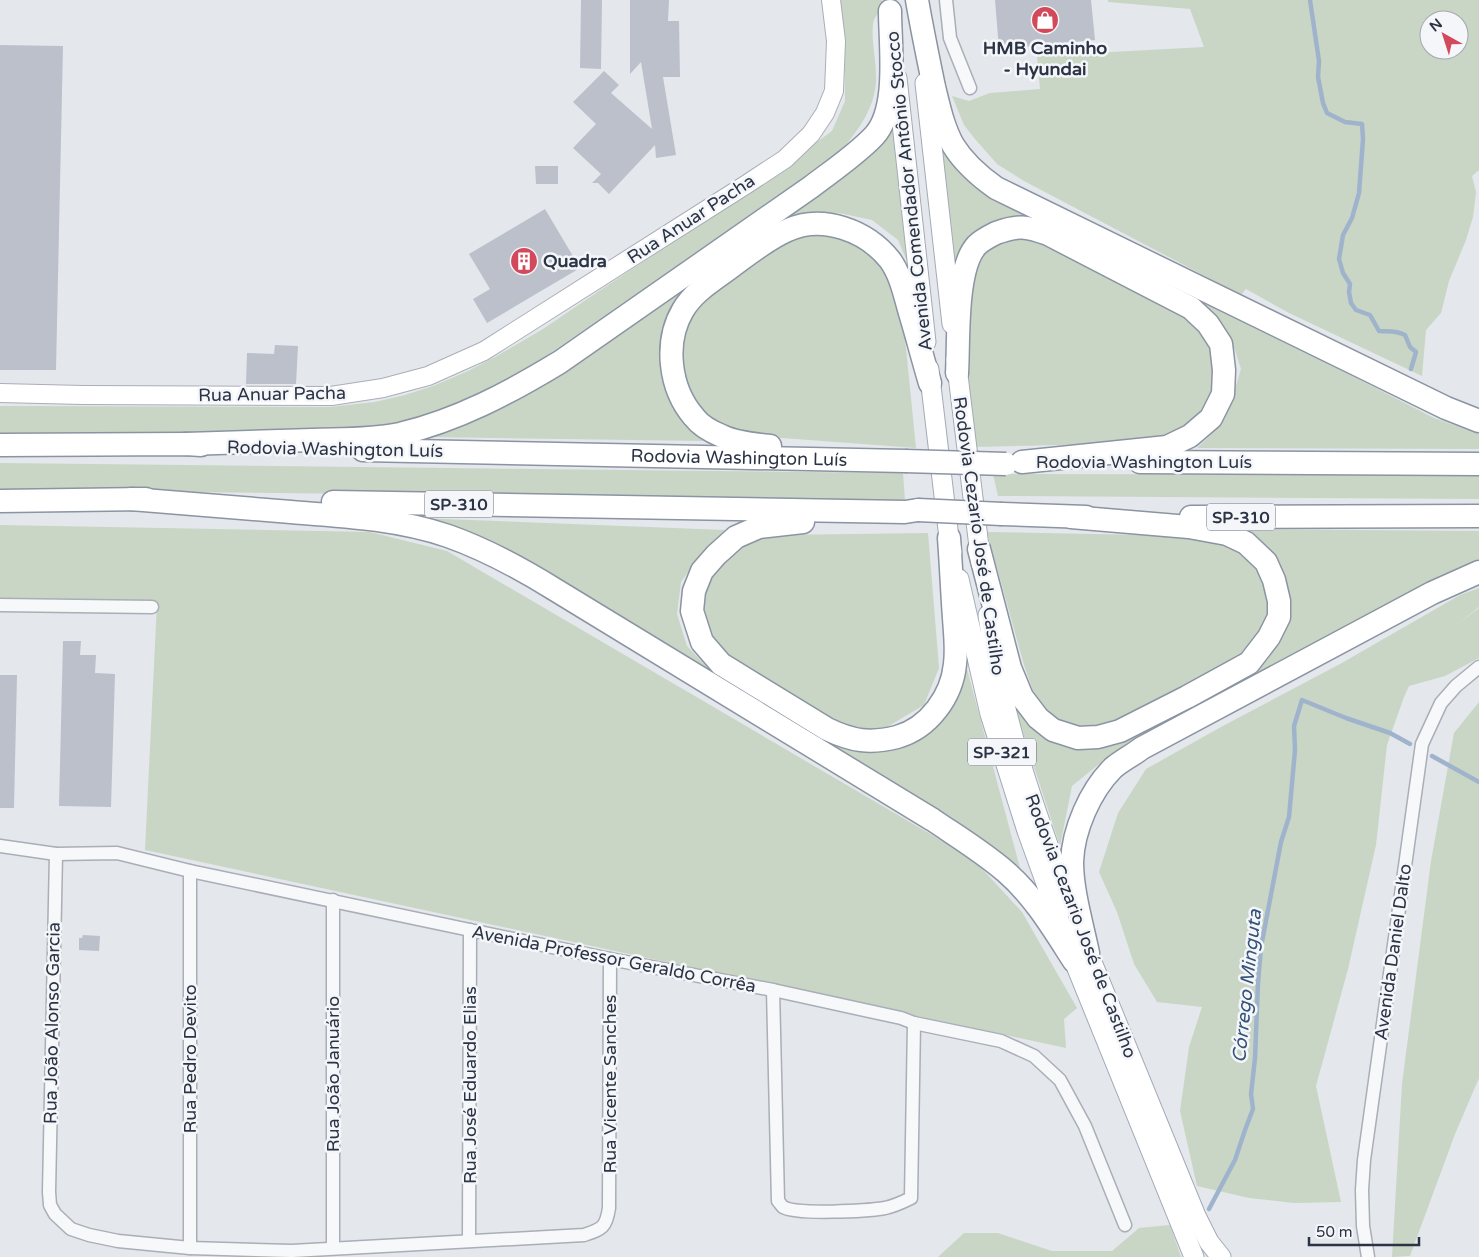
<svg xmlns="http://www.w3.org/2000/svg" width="1479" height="1257" viewBox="0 0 1479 1257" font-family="'Varela Round',sans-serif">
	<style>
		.green { fill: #c9d6c5; fill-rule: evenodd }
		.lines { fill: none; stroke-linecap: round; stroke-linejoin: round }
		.stream { stroke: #9fb4cc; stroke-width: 4.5 }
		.building { fill: #bbc0ca }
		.street-casing { stroke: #a9aeb7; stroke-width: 15 }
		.secondary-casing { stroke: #a9aeb7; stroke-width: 20 }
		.primary-casing { stroke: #a3abb8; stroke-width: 21 }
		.highway-casing { stroke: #8b94a3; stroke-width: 25 }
		.street { stroke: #f7f8fa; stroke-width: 12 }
		.secondary { stroke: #fff; stroke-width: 18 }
		.primary { stroke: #fff; stroke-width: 19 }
		.highway { stroke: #fff; stroke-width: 22 }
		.highway-bridge-casing { stroke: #8b94a3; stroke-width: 25; stroke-linecap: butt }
		.highway-bridge { stroke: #fff; stroke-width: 22 }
		.labels { text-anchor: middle; stroke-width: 5; stroke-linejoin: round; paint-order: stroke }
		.shield { fill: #f4f6f9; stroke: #676e7b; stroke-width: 1 }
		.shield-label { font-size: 16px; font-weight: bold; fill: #2b3445 }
		.poi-label { font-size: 18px; font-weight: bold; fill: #2b3445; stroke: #f4f6f9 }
		.street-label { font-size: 18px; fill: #2b3445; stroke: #f4f6f9 }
		.water-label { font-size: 19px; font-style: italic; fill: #34527a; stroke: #f4f6f9 }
	</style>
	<rect width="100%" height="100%" fill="#e4e7ec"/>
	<g class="green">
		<path d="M838,0H882C883,11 874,15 873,24C871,43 877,63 876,82C874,110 857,132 840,152L503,386L395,430L105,435L0,434V406L329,407L375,402L405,395L433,386L466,372L495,357L543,329L599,291L742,197L832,131L845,101V68Z"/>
		<path d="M1108,0H1479V170L1472,176L1476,192L1473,217L1466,240L1449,281L1441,313L1426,330L1422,376L1289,313L1246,289L1241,295L1024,181L997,164L975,139L964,125L952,96L969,101L990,93L1040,89L1037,56L1204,47L1190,9L1108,2ZM1429,20H1459V50H1429Z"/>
		<polygon points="897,119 911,271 898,240 872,220 839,213 803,214 682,297 682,412 704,441 425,437 536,388 871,156"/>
		<polygon points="938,135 987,189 1434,418 1479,434 1479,449 1197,448 1216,430 1230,405 1241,369 1231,338 1210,310 1045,224 977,233 954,266"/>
		<polygon points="806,231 847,237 874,252 893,280 903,318 916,448 741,435 706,419 686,393 680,366 683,323 707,293 772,246"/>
		<polygon points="1033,236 1171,308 1197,325 1214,351 1216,378 1207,406 1182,429 1141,443 974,447 967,361 968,280 977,258 1005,238"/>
		<polygon points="0,463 903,473 905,500 0,490"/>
		<polygon points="993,474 1479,475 1479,499 998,496"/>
		<polygon points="418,518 725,530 702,552 681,582 677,614 687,646 712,672 838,745 866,753 899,748 925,735 944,718 956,697 967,669 1020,868 516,560"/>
		<polygon points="0,525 370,532 447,551 973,859 1022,912 1077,1008 1064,1019 1066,1048 145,850 157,603 0,600"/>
		<polygon points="1242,529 1479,531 1479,563 1419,592 1114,752 1072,786 1060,846 1014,706 1049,736 1080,745 1257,667 1285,622"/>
		<polygon points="987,532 1198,536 1244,552 1259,568 1271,611 1246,656 1115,726 1085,729 1054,721 1035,697 1024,665"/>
		<polygon points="928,533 939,668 924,705 882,730 840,730 713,651 695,617 700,582 739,543 777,535"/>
		<polygon points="1479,588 1479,607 1459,623 1479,608 1479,658 1445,676 1409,686 1404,697 1387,745 1376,845 1348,969 1316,1086 1341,1202 1294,1203 1249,1198 1197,1186 1180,1111 1189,1047 1202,1007 1157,1002 1134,964 1117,912 1099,872 1118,813 1146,769 1221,727 1340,664 1460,595"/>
		<polygon points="1479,702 1479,1078 1455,1134 1410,1256 1392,1257 1402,1084 1431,861 1454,733"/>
		<polygon points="1170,1225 1181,1257 938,1257 964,1233 998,1233 1052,1251 1112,1251 1139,1228"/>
	</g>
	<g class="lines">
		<g class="stream">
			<path d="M1310,0L1319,61L1318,77L1323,103L1327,113L1345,122L1362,124L1363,139L1359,193L1352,218L1343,235L1339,259L1343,273L1350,284L1349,292L1351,303L1356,310L1370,315L1379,331C1389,332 1395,330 1405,335L1410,347L1416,352L1411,369"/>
			<polyline points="1432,756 1479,782"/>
			<polyline points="1209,1209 1235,1160 1245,1130 1253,1109 1251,1094 1255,1058 1258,983 1261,947 1281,842 1289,817 1295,750 1294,726 1302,700 1346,718 1390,733 1410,744"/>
		</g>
	</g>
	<g class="building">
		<polygon points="581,0 602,0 601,69 580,68"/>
		<polygon points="630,0 669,0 668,21 679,21 680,77 663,77 676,155 656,158 655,145 609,194 598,183 592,183 601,174 573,148 596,124 573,102 604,71 619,85 611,93 652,129 641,62 630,74"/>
		<polygon points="995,0 1091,0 1095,40 999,49"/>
		<polygon points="0,45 63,46 56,370 0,370"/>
		<polygon points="535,166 558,166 558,184 536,184"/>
		<polygon points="545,209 580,268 487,323 473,299 490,289 469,254"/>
		<polygon points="275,345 298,346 296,384 246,384 247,353 274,354"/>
		<polygon points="63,641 81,641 80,655 96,655 95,673 115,674 111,807 59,806"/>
		<polygon points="0,675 17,675 14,808 0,808"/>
		<polygon points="83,935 100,936 99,951 79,950 79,938 82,938"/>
	</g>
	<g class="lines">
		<g class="street-casing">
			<g id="street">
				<polyline points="946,0 950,38 970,88"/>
				<polyline points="0,605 152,607"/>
				<polyline points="0,846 56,854 117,853 190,871 470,930 610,959 773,990 901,1018 914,1023 1001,1041 1034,1056 1060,1080 1085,1126 1125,1225"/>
				<path d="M56,854L49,1192L50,1205L55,1214L71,1229L89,1235L118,1241L190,1248L292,1251L584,1235C602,1229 606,1228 609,1208L610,959"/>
				<polyline points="190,871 190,1248"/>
				<polyline points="333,900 333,1248"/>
				<path d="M773,990L778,1201C780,1203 781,1205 783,1207C797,1215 867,1211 885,1208C895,1206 903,1202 911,1198L914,1023"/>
				<polyline points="469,1241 470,930"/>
				<polyline points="1368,1257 1363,1226 1362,1190 1364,1160 1422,744 1441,703 1456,686 1479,667"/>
			</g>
		</g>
		<g class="secondary-casing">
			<polyline id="secondary" points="0,393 83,395 331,396 383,388 428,376 484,351 747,184 785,159 811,134 825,113 834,91 836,41 831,0"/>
		</g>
		<g class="primary-casing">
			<g id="primary">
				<polyline points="897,78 926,342"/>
				<polyline points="925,83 952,324"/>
				<polyline points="956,359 981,563"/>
				<polyline points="929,369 949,538 952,552"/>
				<polyline points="959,579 990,714 1027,831 1074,961 1194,1257"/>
				<path d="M988,615C1001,716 1035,812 1071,907"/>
				<polyline points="1083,940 1196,1216 1209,1242 1221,1257"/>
			</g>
		</g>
		<g class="highway-casing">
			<g id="highway">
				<path d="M917,0C922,29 928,58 934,87C939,107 943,127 953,145C964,163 979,176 996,188L1446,408L1479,421"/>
				<path d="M957,373C959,341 955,268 977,245C982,240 990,236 996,233C1018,225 1026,226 1048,234L1191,308L1208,324L1221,344L1224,370L1223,394L1211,418L1190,436L1167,447L1022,462"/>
				<path d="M186,444C228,443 270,441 312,440C341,439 372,440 400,434C458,420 509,393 560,362L811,187C832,171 856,155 874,136C899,109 890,46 890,11"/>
				<polyline points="0,445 186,444 201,445"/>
				<path d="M770,446C754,444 736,443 722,436C712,432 700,425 694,417C669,388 664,342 683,310C694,291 714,280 731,267C749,254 767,239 788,230C823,214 867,231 890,260C901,275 905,296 910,313C917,336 923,360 930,383"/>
				<path id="s1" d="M363,450L905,461"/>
				<polyline points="1140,462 1479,464"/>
				<path d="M131,499C185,503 238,508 291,512C343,516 398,519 448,536C485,549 520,568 554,589L933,820C958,837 983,852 1006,872C1034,896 1054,930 1074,961"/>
				<polyline points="0,501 146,499"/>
				<polyline points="333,502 905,512 918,510"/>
				<polyline points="1002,514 1086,517"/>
				<polyline points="1191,517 1479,516"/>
				<path d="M803,522L759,527L736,537L716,555L702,571L694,591L692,611L702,642L721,664L827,729C852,741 870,744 897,737C929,728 952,696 955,664C957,649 955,633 954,618C952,591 951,564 949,538"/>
				<polyline points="979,549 1010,668 1022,697 1038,718 1053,730 1078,738 1098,737 1120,731 1187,697 1249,663 1269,637 1279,617 1279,601 1274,580 1266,562 1246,543 1227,534 1189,527 1071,517"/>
				<path d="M1088,953C1082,924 1072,891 1072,862C1073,830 1090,791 1113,768C1121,761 1133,755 1142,748L1432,593L1479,572"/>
			</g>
		</g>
		<use href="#street" class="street"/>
		<use href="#secondary" class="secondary"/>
		<use href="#primary" class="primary"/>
		<use href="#highway" class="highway"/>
		<g class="highway-bridge-casing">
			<g id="highway-bridge">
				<polyline points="905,461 1006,464"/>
				<polyline points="918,510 1002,514"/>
			</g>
		</g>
		<use href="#highway-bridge" class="highway-bridge"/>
	</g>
	<defs>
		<g id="shop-disc" transform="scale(1.4375)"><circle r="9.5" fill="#d1495b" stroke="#f4f6f9"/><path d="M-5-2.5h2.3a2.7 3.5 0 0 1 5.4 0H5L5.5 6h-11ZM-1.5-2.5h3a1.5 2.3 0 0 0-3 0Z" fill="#fff"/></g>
		<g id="building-disc" transform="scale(1.4375)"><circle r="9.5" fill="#d1495b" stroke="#f4f6f9"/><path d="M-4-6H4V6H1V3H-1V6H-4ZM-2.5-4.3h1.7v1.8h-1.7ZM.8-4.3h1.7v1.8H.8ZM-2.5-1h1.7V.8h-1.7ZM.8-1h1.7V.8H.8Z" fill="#fff"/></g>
	</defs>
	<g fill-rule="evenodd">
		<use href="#shop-disc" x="1045" y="20"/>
		<use href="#building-disc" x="524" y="261"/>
	</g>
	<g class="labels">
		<g class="shield">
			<rect x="425" y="490.5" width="68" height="27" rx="4"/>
			<rect x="1207" y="503.5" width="68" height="27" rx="4"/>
			<rect x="968" y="738.5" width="68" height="27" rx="4"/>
		</g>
		<g class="shield-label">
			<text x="459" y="510">SP-310</text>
			<text x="1241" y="523">SP-310</text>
			<text x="1002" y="758">SP-321</text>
		</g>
		<g class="poi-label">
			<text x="1045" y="54">HMB Caminho<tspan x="1045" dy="21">- Hyundai</tspan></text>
			<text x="543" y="267" text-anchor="start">Quadra</text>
		</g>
		<g class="street-label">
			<text transform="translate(909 191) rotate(-96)" y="6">Avenida Comendador Antônio Stocco</text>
			<text transform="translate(691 219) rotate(-33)" y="6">Rua Anuar Pacha</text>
			<text transform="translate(272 394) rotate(-1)" y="6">Rua Anuar Pacha</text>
			<text transform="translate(335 449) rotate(1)" y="6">Rodovia Washington Luís</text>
			<text dy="6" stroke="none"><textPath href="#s1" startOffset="376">Rodovia Washington Luís</textPath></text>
			<text x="1144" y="468">Rodovia Washington Luís</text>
			<text transform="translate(979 536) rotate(82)" y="6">Rodovia Cezario José de Castilho</text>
			<text transform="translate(1081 926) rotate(69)" y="6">Rodovia Cezario José de Castilho</text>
			<text transform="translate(1393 952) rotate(-82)" y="6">Avenida Daniel Dalto</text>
			<text transform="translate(614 959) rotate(11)" y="6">Avenida Professor Geraldo Corrêa</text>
			<text transform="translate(52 1023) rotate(-89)" y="6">Rua João Alonso Garcia</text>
			<text transform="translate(190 1059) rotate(-90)" y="6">Rua Pedro Devito</text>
			<text transform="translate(333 1074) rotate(-90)" y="6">Rua João Januário</text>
			<text transform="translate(610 1084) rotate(-90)" y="6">Rua Vicente Sanches</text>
			<text transform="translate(470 1085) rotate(-90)" y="6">Rua José Eduardo Elias</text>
		</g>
		<g class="water-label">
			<text transform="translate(1246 986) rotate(-84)" y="7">Córrego Minguta</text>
		</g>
	</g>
	<g transform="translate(1444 35) rotate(321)"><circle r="24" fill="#f4f6f9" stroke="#a4a8b1"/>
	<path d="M0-4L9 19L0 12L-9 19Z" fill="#d1495b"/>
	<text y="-8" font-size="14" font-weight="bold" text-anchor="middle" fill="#2b3445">N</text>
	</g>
	<path d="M1309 1237v8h110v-8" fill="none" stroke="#2b3445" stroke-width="2.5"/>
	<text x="1316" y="1237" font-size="15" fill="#2b3445" stroke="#f4f6f9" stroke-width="4" paint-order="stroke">50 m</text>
</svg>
